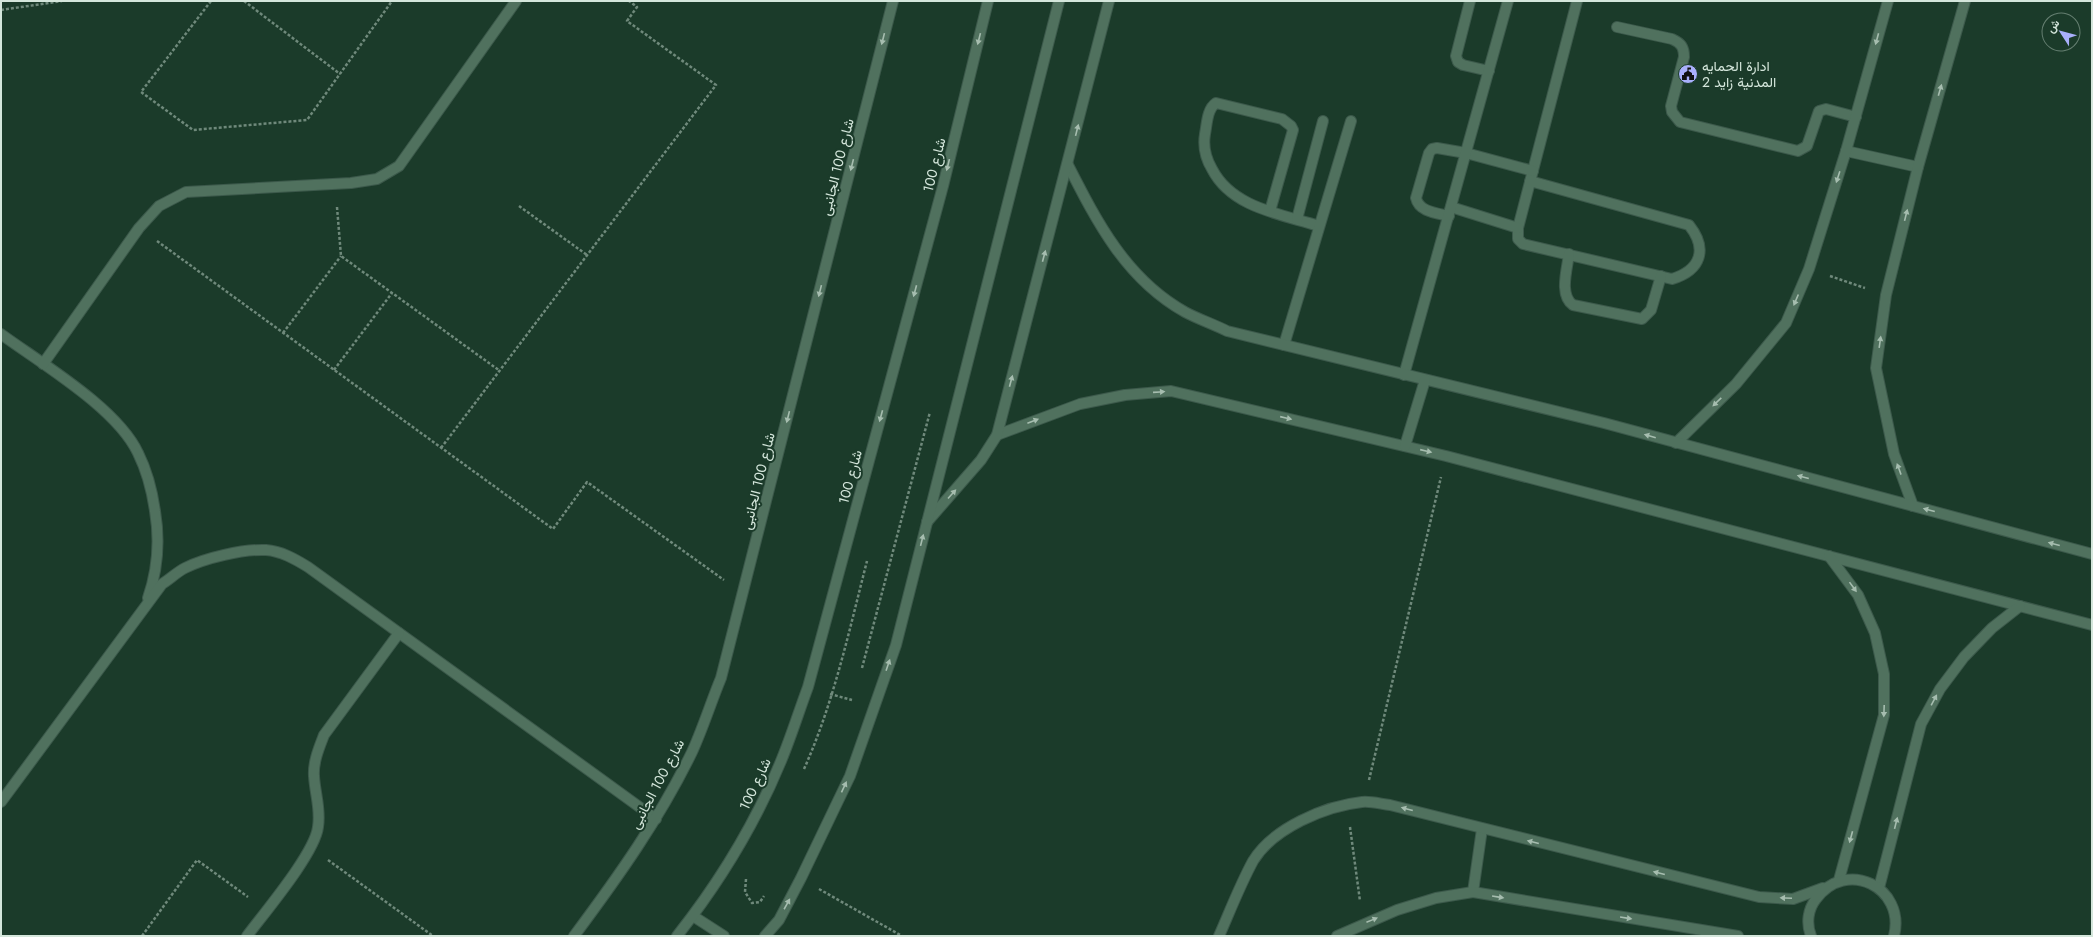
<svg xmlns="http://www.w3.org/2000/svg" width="2093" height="937" viewBox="0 0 2093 937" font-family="Jost,Vazirmatn,sans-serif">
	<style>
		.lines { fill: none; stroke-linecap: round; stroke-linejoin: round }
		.lane-casing { stroke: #3c594b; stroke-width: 12 }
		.street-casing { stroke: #3c594b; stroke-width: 12 }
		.path { stroke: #6f897b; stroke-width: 2.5; stroke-dasharray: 3 2; stroke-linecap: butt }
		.lane { stroke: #50715e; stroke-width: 10 }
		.street { stroke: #50715e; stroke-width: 10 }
		.oneway { fill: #a6bdaf }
		.labels { text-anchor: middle; stroke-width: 4; stroke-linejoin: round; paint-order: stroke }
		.poi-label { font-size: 14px; fill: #d4e6db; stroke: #1b3b2a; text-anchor: start }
		.street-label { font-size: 14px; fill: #d4e6db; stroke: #1b3b2a }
	</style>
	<rect width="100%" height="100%" fill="#1b3b2a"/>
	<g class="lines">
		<g class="lane-casing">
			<g id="lane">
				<polyline points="1470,1 1456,56 1458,62 1463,65 1489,71"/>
				<path d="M1617,27L1672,39C1681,43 1684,47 1684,57L1671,106L1672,112L1680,122L1798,151L1807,146L1819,111L1826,109L1856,117"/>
				<polyline points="1846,151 1918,167"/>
				<path d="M1530,181L1689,225C1708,249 1701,270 1672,279L1523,244L1518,239V228L1575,9L1577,1"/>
				<polyline points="1451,207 1518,228"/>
				<path d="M1270,211L1293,130L1291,126L1282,119L1216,103C1207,109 1207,124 1205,134C1203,146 1206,159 1212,169C1232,208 1281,214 1319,226"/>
				<path d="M1449,216C1437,213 1419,212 1416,198L1429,153L1432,149L1437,148L1466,153L1533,171"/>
				<polyline points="1297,219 1323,121"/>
				<path d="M1569,254C1567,270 1559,295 1573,305L1642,319L1651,310L1661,276"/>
				<polyline points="1284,345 1351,121"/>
				<polyline points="1404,375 1508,1"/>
				<polyline points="1676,443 1736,384 1786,323 1809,269 1846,151 1888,1"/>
				<polyline points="1913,506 1894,454 1876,368 1886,295 1918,167 1965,1"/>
			</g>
		</g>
		<g class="street-casing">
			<g id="street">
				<path d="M1068,165C1097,222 1126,279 1185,312C1198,319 1213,324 1227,331L1604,423L2092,554"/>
				<path d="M1,334C42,364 117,408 138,453C147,471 152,490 155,511C160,541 158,569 148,598"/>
				<polyline points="43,364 139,228 159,206 186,192 351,183 377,179 399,166 516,1"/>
				<polyline points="997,435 1080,404 1125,395 1171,391 1446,456 2092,625"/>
				<polyline points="1405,446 1425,380"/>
				<polyline points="927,522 981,460 997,435 1109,1"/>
				<polyline points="1829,556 1858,595 1875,633 1884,674 1884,715 1839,880"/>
				<path d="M1,802L162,584C170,579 177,572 185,568C205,558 243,549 266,550C281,551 295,559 308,567L656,819"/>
				<polyline points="1879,888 1921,724 1940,689 1964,657 1992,628 2020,606"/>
				<polyline points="1473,892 1482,829"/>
				<polyline points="693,916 724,936"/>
				<path d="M247,936C265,912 315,853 318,827C321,809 315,794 314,776C313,762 319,748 324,735L399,633"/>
				<path d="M574,936C618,877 660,818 692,752C703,728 711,702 721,678L893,1"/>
				<path d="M677,936C719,883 755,824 781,761C791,737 799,711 808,687L943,186L988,1"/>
				<polyline points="765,936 779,920 801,878 850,776 896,645 1059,1"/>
				<path d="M1219,936C1230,911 1240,885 1253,861C1273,828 1325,806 1362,802C1371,801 1381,804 1390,805L1759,897L1793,899L1823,888"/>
				<polyline points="1337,936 1397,910 1436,898 1473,892 1738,936"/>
				<path d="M1811,936C1806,923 1808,909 1816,899C1846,858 1906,887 1894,936"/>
			</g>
		</g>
		<g class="path">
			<polyline points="211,1 141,92 193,130 307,120 392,1"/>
			<polyline points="244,1 340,74"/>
			<polyline points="1,10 62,1"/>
			<polyline points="519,206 587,255"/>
			<polyline points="337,207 341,256 500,371"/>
			<polyline points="157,241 553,529 587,482 724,580"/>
			<polyline points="1830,276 1865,288"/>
			<polyline points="283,333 341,256"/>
			<polyline points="334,370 392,293"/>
			<polyline points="441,448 716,85 627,21 637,7 629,1"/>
			<polyline points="862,668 930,412"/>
			<polyline points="830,694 852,700"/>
			<path d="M804,769C834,702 849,631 867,561"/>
			<polyline points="1369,780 1441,477"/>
			<polyline points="1350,827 1360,901"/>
			<polyline points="328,860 433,936"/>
			<polyline points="746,879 745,892 752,903 760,902 764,896"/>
			<polyline points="819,889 902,936"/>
			<polyline points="142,936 197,860 248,897"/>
		</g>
		<use href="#lane" class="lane"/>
		<use href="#street" class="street"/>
	</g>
	<defs><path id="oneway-solid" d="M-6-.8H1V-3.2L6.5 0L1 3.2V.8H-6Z"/></defs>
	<g class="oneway">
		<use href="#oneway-solid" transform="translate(883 39) rotate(104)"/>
		<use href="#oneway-solid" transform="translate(979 39) rotate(104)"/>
		<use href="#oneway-solid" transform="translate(1877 39) rotate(105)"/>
		<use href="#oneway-solid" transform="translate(1940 90) rotate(-74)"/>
		<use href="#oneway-solid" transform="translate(1077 130) rotate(-76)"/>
		<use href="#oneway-solid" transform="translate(852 165) rotate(104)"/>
		<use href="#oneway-solid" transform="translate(948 165) rotate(104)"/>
		<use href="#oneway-solid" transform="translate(1838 177) rotate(108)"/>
		<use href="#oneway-solid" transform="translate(1906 215) rotate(-76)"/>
		<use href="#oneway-solid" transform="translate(1044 256) rotate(-75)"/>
		<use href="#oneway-solid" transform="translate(820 291) rotate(104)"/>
		<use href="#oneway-solid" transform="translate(915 291) rotate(105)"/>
		<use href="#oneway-solid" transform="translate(1796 300) rotate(113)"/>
		<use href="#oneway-solid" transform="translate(1880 342) rotate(-82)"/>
		<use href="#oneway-solid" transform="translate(1011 381) rotate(-75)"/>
		<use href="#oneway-solid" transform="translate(1159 392) rotate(-4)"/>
		<use href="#oneway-solid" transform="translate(1717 402) rotate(136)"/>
		<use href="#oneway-solid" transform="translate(881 416) rotate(105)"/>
		<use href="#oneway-solid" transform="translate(788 417) rotate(104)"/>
		<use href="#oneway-solid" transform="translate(1286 418) rotate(13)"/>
		<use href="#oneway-solid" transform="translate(1033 421) rotate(-21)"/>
		<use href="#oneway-solid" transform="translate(1650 436) rotate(-164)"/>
		<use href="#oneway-solid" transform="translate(1426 451) rotate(13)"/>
		<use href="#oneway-solid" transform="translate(1899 469) rotate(-110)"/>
		<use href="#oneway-solid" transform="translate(1803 477) rotate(-165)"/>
		<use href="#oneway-solid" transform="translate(952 494) rotate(-48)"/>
		<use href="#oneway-solid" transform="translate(1929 510) rotate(-165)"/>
		<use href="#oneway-solid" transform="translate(922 540) rotate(-76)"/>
		<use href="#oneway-solid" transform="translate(2054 544) rotate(-165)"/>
		<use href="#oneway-solid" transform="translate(1853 587) rotate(54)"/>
		<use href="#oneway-solid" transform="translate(888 665) rotate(-71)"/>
		<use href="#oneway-solid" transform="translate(1934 700) rotate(-62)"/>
		<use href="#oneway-solid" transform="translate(1884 711) rotate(92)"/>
		<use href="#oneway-solid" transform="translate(844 787) rotate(-65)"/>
		<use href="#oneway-solid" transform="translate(1407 809) rotate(-165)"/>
		<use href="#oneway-solid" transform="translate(1896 823) rotate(-76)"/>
		<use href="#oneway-solid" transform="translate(1851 837) rotate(105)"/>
		<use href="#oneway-solid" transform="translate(1533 842) rotate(-166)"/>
		<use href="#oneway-solid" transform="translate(1659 873) rotate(-166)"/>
		<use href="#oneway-solid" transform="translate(1498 897) rotate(9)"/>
		<use href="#oneway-solid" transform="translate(1786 898) rotate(-178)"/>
		<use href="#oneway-solid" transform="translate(787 904) rotate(-61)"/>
		<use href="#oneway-solid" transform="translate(1626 918) rotate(9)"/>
		<use href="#oneway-solid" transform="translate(1372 920) rotate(-22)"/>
	</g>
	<defs>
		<g id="civic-disc" transform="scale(1)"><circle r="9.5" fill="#a9b0fc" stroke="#1b3b2a"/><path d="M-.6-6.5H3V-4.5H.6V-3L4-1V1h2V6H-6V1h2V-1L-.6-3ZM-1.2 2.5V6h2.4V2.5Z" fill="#111"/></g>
	</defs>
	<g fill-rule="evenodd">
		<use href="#civic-disc" x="1688" y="74"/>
	</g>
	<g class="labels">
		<g class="poi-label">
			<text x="1702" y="71">ادارة الحمايه<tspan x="1702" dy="16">المدنية زايد 2</tspan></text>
		</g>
		<g class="street-label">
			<text transform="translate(934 165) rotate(-76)" y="5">شارع 100</text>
			<text transform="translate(837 167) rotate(-76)" y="5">شارع 100 الجانبى</text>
			<text transform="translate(850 477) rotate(-75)" y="5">شارع 100</text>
			<text transform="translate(758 481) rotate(-76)" y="5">شارع 100 الجانبى</text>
			<text transform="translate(657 784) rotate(-62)" y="5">شارع 100 الجانبى</text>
			<text transform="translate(755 784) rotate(-65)" y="5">شارع 100</text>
		</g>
	</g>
	<rect width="2093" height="937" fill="none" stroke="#d4e6db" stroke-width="4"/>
	<g transform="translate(2061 32) rotate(306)"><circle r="19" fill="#1b3b2a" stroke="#657f71"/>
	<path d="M0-3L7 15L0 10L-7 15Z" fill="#a9b0fc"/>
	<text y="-6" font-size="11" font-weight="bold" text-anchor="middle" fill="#d4e6db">ش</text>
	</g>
</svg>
